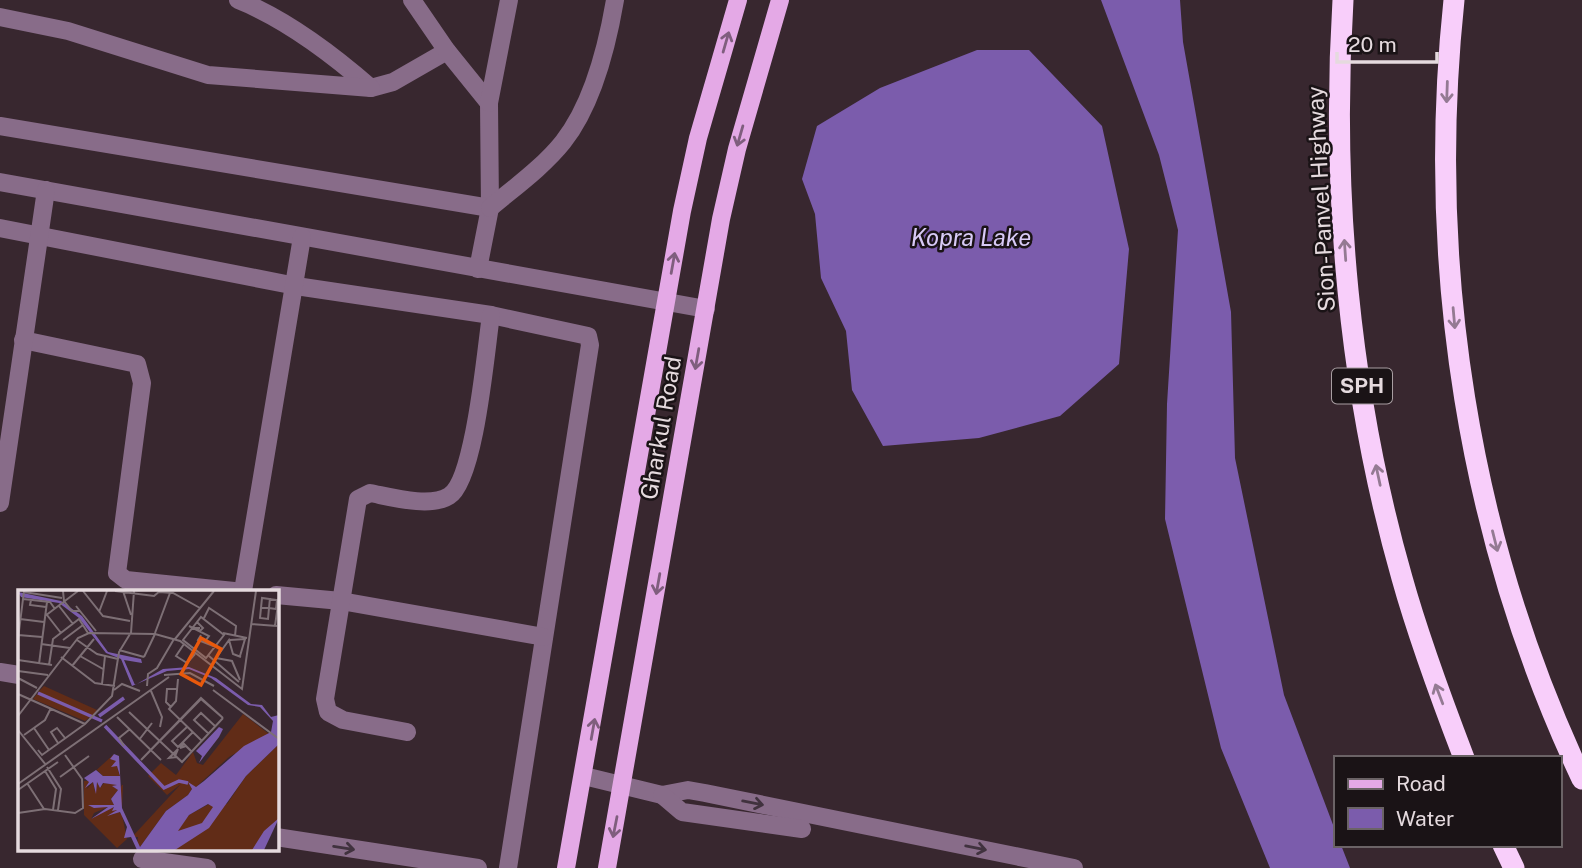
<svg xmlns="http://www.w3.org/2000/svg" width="1582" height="868" viewBox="0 0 1582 868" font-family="'Public Sans',sans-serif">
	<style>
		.water { fill: #7b5cac }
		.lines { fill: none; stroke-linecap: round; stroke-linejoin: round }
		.minor { stroke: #886c89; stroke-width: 18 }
		.major { stroke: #e4a9e6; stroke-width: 18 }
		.highway { stroke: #f8cefa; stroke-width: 21 }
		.oneway { stroke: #7f5e7e }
		.oneway2 { stroke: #947a93 }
		.oneway3 { stroke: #40323e }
		.labels { text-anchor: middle; stroke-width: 5; stroke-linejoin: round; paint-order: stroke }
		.shield { fill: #1a1316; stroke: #a89ea2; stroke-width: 2 }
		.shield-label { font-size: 21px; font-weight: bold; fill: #e5dade }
		.street-label { font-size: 23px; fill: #e5dade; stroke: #1a1316 }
		.water-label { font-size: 24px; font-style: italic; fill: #d8caf6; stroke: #1a1316 }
		.inset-river { fill: none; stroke: #7b5cac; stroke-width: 3.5 }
		.inset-road { fill: none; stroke: #7d6f75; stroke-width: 2 }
		.view { fill: #e8590c; fill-opacity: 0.15; stroke: #e8590c; stroke-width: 3.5 }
		.inset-edge { fill: none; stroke: #e5dade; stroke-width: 3.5 }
	</style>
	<rect width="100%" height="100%" fill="#38272f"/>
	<g class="water">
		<polygon points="1101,0 1180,0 1183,42 1231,312 1235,458 1284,695 1335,830 1335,845 1341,845 1350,868 1270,868 1221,748 1165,519 1167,404 1178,230 1159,155"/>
		<polygon points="977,50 1029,50 1102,126 1129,249 1119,364 1060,416 979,438 883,446 852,390 846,331 821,278 815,214 802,179 817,126 880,88"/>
	</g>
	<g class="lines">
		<g class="minor">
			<path d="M238,0C286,19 332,54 371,88L393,82L447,51"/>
			<polyline points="412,0 447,51 489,103 490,208 478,269"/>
			<polyline points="0,17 68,31 208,75 371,88"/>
			<polyline points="489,103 509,0"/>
			<polyline points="0,126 490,208"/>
			<polyline points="0,182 706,309"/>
			<path d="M490,208C515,187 543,167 563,142C593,104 607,47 615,0"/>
			<polyline points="0,228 296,286 491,315 588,336 590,345 508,868"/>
			<polyline points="23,340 137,364 142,383 117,573 126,580 244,592"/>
			<polyline points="0,503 46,190"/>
			<polyline points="243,591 302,237"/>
			<polyline points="276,595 341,601 544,637"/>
			<polyline points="0,672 19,675"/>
			<path d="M407,732L343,720L328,712L325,699L358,499L370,493C391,497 430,508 449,496C475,481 486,348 491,315"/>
			<polyline points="584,776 662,795 688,790 705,793 1074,868"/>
			<polyline points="662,795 682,812 802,829"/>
			<polyline points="276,837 478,868"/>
			<polyline points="142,859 207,868"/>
		</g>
		<g class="major">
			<polyline points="566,868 682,211 698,138 738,0"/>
			<polyline points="607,868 721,219 737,149 780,0"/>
		</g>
		<g class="highway">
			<path d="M1343,0C1331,192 1349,393 1402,578C1419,639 1441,698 1464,758"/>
			<path d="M1454,0C1426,265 1468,538 1582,779"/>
			<polyline points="1503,845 1514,868"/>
		</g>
	</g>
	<defs><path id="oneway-shaft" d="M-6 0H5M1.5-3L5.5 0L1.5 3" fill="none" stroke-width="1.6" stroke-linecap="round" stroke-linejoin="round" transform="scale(1.75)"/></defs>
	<g class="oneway">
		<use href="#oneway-shaft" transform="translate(726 42) rotate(-74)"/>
		<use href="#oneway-shaft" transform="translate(740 136) rotate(106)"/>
		<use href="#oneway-shaft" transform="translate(673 263) rotate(-80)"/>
		<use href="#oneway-shaft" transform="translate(697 359) rotate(100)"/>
		<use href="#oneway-shaft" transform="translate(658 584) rotate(100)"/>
		<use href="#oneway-shaft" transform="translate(593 729) rotate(-80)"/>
		<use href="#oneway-shaft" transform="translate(615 827) rotate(101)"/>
	</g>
	<g class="oneway2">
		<use href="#oneway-shaft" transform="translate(1447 92) rotate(92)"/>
		<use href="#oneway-shaft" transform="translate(1345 250) rotate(-94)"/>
		<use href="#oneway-shaft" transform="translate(1454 318) rotate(85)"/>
		<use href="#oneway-shaft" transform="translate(1378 475) rotate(-102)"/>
		<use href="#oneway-shaft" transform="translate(1495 541) rotate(76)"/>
		<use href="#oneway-shaft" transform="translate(1439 694) rotate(-111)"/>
	</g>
	<g class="oneway3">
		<use href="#oneway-shaft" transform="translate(753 803) rotate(11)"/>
		<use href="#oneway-shaft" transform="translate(344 848) rotate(9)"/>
		<use href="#oneway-shaft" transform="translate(976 848) rotate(11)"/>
	</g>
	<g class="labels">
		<rect class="shield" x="1332" y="368.5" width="60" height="35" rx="5"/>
		<g class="shield-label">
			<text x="1362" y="393">SPH</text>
		</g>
		<g class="street-label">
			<text transform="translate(1321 199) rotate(-93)" y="8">Sion-Panvel Highway</text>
			<text transform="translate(661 428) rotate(-80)" y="8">Gharkul Road</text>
		</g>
		<g class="water-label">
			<text x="971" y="246">Kopra Lake</text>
		</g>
	</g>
	<g transform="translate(18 590)">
		<rect width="261" height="261" fill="#38272f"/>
		<path d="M26,96L79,120L74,126L20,102ZM19,104L72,127L67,131L15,109ZM225,124L251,144L211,167L178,197L171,194L174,199L170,205L148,221L122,257L119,255L120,247H114L163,194L149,205L130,186L143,173L158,185L175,162L179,173L185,175ZM261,154V228L234,260H140L171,225L191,214H209L228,186ZM95,165L99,172L94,176H99L102,187L85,186L79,180L73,185ZM66,191H71L69,199L75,192L77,202L79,192L82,198L86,193L105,195L104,217L96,208L104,195L95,196L100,200L93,209L96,215L70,216L90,217L76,223L73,229L93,217L99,220L93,225L101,222L104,225L109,249L99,258L66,225Z" fill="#612c17"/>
		<path d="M0,2L43,11L64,26L90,62L123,69L124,73L106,70L117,95L145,79L171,77L198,88L233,114L244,115L253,127L261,125V154L228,186L191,238L157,260H119L113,247L106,248L109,237L102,222L89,226L99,220L94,221L96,217L73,229L90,217L76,218L70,215H96L93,209L100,200L94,196L99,195L85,193L82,198L79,192L78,204L75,192L67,198L71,192L66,188L78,180L85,186H102L99,176L93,177L98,171L92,169L96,164L101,166L104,218L122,257L148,221L170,205L174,199L170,192L178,197L186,191L226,156L253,142L255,131L242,117L230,115L193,88L171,79L149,81L114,96L103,69L88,63L61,28L41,13L3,7ZM190,214L195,217L184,233L160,241L171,225ZM201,137L205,139L201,147L181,173L184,166L178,161ZM261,228L246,260H234L246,241Z" fill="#7b5cac" fill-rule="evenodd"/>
		<path class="inset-river" d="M20,103L84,131M81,126L106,108M87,136L146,198L161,191L170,193"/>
		<path class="inset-road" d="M45,1L46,11L54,21H62M65,1L85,26L112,31M97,1L136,6L142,1M105,1L113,25M6,2L44,8M141,2L155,3L182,18M252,8L251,18L250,29L242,28L243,18H251L258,19H261M5,9L32,12L37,19M13,10L12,15L28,17M41,16L55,34M58,16L78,41M243,18L244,8L259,10L258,19M81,22L89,1M29,25L43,43M27,26L60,1M183,27L206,45L188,68L165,50ZM186,28L191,18L218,36L217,46M2,29L26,32M179,32L185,38L182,41L178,38H182M234,34L259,36M171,36L191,46L188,50M257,36L261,7M113,43L116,1M137,43L152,3M205,43L229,48M0,45L24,47M183,45L180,50L198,57M0,49L6,1M157,49L196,1M45,50L65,35M59,50L79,64L100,69M212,50L227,49L222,66M23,54L52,58M166,54L158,66L169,73L177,64M101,60L126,67M62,66L85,79M191,66L221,92M43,67L77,93L97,96M126,67L137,44M198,68L211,50L215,64L223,67M198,68L214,71L222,90M0,70L34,75M21,74L29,12M31,75L35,49L61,29L70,43M54,76L76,49M0,81L30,85M146,85L172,83L196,96M0,88L19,98M160,89L158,111L151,119L184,151M84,94L87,66M129,96L130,84L139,78L156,49M96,100L104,94L122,101M195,100L261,149M133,101L144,127L142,137M0,104L67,134M183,108L205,128L183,109L123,170ZM153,117L148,112L149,99H160M111,122L164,172L205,128M0,126L60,48L71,43L137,44L162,51L224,99L238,1M99,127L143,170M169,137L154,151L160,157L175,142M16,138L31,160M0,140L28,175M191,144L176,130L183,123L198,137M6,145L27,130L33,118M121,150L134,133M40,153L33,142L39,138L47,148M106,156L101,148L112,139M168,156L162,158L166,154L174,162M20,160L24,165L67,134L94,106L101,62L112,44M157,166L160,159L151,168L159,167M29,177L43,199L40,220M27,181L38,199L35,220M42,187L71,166M9,193L26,219M0,194L151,87M0,200L40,172M0,223L27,219L57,223L65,218L64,189L47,165"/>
		<path class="view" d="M183,48L203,59L183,95L163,84Z"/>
		<rect width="261" height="261" class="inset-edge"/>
	</g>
	<rect x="1334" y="756" width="228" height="91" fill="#1a1316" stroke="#6b6366" stroke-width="2"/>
	<rect x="1348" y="779" width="35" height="10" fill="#e4a9e6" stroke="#6b6366" stroke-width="2"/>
	<text x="1396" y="791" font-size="21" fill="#e5dade">Road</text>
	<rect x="1348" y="808" width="35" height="21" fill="#7b5cac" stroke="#6b6366" stroke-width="2"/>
	<text x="1396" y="826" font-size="21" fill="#e5dade">Water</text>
	<path d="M1337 52v10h100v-10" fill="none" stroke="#e5dade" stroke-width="3.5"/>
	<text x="1348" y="52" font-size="21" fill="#e5dade" stroke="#1a1316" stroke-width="5" paint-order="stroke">20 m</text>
</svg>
